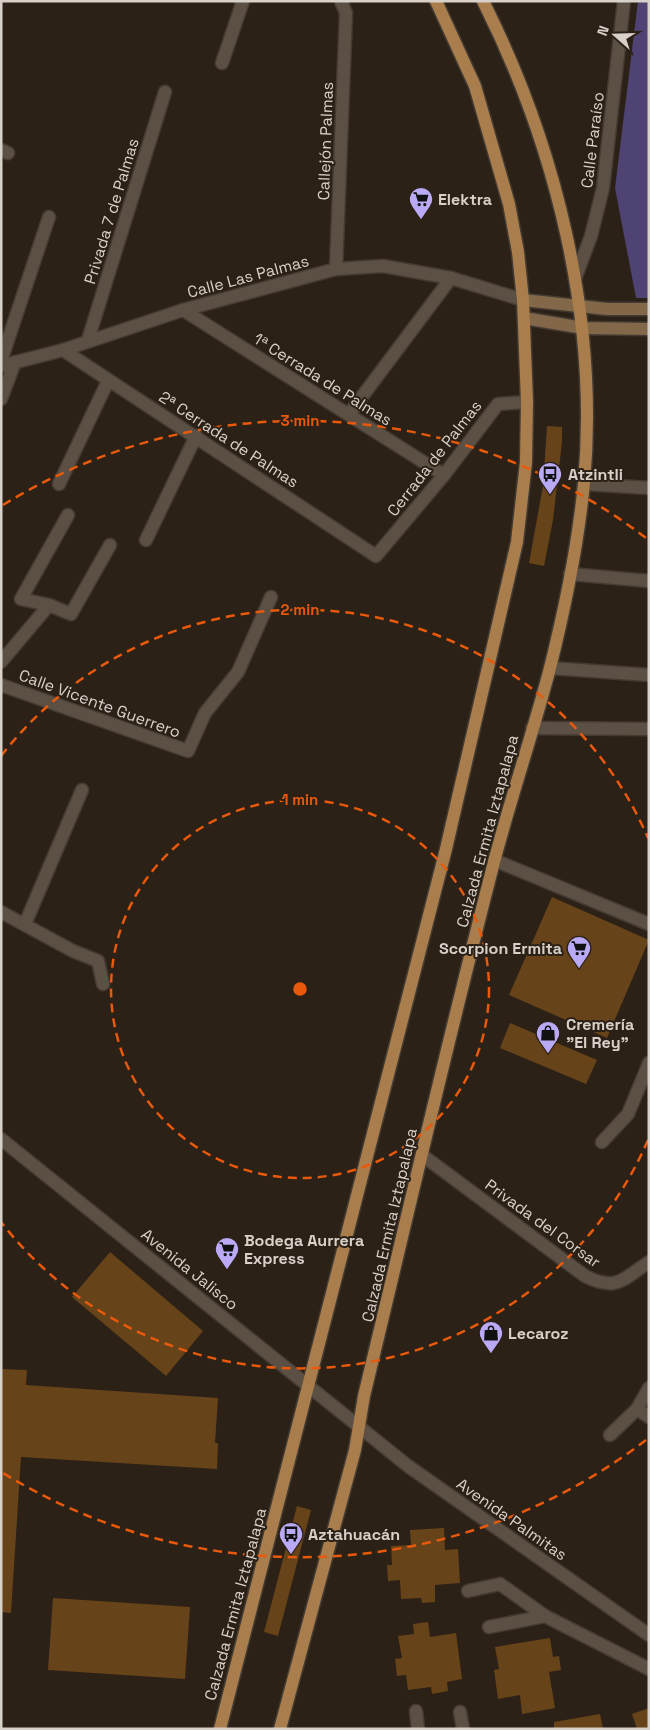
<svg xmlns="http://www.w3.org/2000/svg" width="650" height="1730" viewBox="0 0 650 1730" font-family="'Space Grotesk',sans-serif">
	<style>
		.green { fill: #4e4372 }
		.building { fill: #674319 }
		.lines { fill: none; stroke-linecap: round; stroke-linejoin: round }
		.street-casing { stroke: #433b33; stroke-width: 15 }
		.secondary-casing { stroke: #433b33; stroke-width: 15 }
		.primary-casing { stroke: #433b33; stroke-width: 15 }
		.street { stroke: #5c5044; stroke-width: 12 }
		.secondary { stroke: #826748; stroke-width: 12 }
		.primary { stroke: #a97e4c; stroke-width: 12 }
		.ring { fill: none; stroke: #e8590c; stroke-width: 2.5; stroke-dasharray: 9 6 }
		.labels { text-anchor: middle; stroke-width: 4; stroke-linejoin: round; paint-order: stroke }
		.street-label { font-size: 16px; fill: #d8d1ca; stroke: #2c2116 }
		.poi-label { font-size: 16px; font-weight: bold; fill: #d8d1ca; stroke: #2c2116; text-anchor: start }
		.centre { fill: #e8590c; stroke: #2c2116; stroke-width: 2.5 }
		.ring-label { font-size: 15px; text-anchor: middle; font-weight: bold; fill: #e8590c; stroke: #2c2116; stroke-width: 4; stroke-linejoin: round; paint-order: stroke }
	</style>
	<rect width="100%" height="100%" fill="#2c2116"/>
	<polygon class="green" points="638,1 649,1 649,298 636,298 615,188"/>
	<g class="building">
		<polygon points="547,426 562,427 562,442 553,520 544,566 529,563 543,486"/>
		<polygon points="552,897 649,940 607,1038 509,995"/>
		<polygon points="510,1023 597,1060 586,1084 500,1048"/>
		<polygon points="110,1252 203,1331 166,1376 72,1297"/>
		<polygon points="1,1369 27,1370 26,1385 218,1398 215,1443 218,1443 217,1469 21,1457 11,1613 1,1612"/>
		<polygon points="297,1506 311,1510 278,1636 264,1632"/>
		<polygon points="444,1528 445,1550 458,1549 460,1583 435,1585 435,1602 422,1603 421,1598 401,1599 400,1580 388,1581 387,1565 392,1565 391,1546 411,1545 410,1530"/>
		<polygon points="53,1598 190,1607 185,1679 48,1670"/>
		<polygon points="428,1622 430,1637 456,1633 462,1679 447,1682 448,1691 432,1694 431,1687 408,1690 406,1675 397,1676 395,1659 402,1658 398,1636 414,1634 413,1624"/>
		<polygon points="550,1638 553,1657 559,1656 561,1670 549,1672 555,1708 522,1714 520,1695 498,1699 494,1670 499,1669 495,1647"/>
		<polygon points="649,1708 649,1729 637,1729 632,1714"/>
		<polygon points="600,1714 603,1729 554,1729 554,1722"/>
	</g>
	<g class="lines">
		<g class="street-casing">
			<g id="street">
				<polyline points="222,63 243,1"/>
				<polyline points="1,150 8,153"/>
				<polyline points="336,269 346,13 341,1"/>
				<polyline points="575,279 591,236 603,188 624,1"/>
				<polyline points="183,310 444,475"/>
				<polyline points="88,340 165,92"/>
				<polyline points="63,350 376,556 444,475 498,404 527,402"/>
				<polyline points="1,361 49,217"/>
				<polyline points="1,366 63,350 183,310 336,269 383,266 451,278 523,300"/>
				<polyline points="1,399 15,362"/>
				<polyline points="349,414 451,278"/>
				<polyline points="59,484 108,381"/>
				<polyline points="584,484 649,488"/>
				<polyline points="68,515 21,599 49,605 71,614 110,545"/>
				<polyline points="146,540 196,436"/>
				<polyline points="570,574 649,581"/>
				<polyline points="1,662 49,605"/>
				<polyline points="550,668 649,675"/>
				<polyline points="1,685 188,751 205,713 238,672 271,597"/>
				<polyline points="532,728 649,729"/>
				<polyline points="494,860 649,924"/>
				<polyline points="1,912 73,951 98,961 103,984"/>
				<polyline points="25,924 82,790"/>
				<polyline points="1,1139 408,1466 649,1635"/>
				<polyline points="602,1142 628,1114 649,1063"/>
				<path d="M422,1155L585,1276C617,1292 623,1279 649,1262"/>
				<polyline points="637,1409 649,1417"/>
				<polyline points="610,1435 637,1409 649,1388"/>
				<polyline points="468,1591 500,1584 545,1616 649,1669"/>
				<polyline points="489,1627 545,1616"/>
				<polyline points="416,1711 418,1729"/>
				<polyline points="460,1712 463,1729"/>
			</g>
		</g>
		<g class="secondary-casing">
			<g id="secondary">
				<polyline points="523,300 607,309 649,309"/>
				<polyline points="524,318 583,328 649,329"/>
			</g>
		</g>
		<g class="primary-casing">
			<g id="primary">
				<polyline points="220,1729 446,849 517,542 526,462 527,402 523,300 518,252 509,204 475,86 436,1"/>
				<path d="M280,1729L355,1450L364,1396C407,1218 448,1039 494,862C511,797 533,733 550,668C565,608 578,545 584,483C599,320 556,146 483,1"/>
			</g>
		</g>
		<use href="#street" class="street"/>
		<use href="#secondary" class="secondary"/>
		<use href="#primary" class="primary"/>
	</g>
	<g class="ring">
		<circle cx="300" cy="989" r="189"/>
		<path d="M648 1140A379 379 0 0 1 1 1222M1 756A379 379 0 0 1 648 838"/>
		<path d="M646 1440A568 568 0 0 1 3 1473M3 505A568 568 0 0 1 646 538"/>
	</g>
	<defs>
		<g id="supermarket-pin" transform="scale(1.25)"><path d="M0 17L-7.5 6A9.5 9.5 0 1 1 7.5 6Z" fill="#baaaf6" stroke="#2c2116"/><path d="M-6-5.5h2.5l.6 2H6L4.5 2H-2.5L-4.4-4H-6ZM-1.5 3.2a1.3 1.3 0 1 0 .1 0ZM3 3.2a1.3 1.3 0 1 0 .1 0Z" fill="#111"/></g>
		<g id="bus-pin" transform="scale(1.25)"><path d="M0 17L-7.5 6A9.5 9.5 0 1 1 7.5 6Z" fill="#baaaf6" stroke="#2c2116"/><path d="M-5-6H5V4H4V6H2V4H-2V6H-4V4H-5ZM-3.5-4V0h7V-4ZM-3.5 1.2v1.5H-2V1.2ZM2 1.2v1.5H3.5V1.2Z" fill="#111"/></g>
		<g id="shop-pin" transform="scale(1.25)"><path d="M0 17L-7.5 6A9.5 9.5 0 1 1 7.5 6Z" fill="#baaaf6" stroke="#2c2116"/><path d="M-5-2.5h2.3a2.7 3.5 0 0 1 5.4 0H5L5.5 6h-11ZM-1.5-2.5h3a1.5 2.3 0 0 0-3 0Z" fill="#111"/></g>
	</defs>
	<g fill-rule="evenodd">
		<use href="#supermarket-pin" x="421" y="199"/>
		<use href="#bus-pin" x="550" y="474"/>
		<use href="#supermarket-pin" x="579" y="948"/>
		<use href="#shop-pin" x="548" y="1033"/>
		<use href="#supermarket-pin" x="227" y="1249"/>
		<use href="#shop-pin" x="491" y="1333"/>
		<use href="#bus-pin" x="291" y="1534"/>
	</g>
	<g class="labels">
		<g class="street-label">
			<text transform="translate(592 140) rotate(-83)" y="6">Calle Paraíso</text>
			<text transform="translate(325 141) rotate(-88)" y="6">Callejón Palmas</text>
			<text transform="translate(111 211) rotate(-73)" y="6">Privada 7 de Palmas</text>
			<text transform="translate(248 276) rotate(-15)" y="6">Calle Las Palmas</text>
			<text transform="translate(323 379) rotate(32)" y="6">1ª Cerrada de Palmas</text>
			<text transform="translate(229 439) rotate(33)" y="6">2ª Cerrada de Palmas</text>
			<text transform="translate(434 458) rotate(-52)" y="6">Cerrada de Palmas</text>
			<text transform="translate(100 703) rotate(20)" y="6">Calle Vicente Guerrero</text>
			<text transform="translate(487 831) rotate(-75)" y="6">Calzada Ermita Iztapalapa</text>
			<text transform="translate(543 1223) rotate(36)" y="6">Privada del Corsar</text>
			<text transform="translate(389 1225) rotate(-77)" y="6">Calzada Ermita Iztapalapa</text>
			<text transform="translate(190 1269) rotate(39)" y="6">Avenida Jalisco</text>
			<text transform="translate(512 1519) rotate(35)" y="6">Avenida Palmitas</text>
			<text transform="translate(235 1604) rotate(-75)" y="6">Calzada Ermita Iztapalapa</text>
		</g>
		<g class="poi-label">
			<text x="438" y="205">Elektra</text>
			<text x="568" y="480">Atzintli</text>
			<text x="562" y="954" text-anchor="end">Scorpion Ermita</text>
			<text x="566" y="1030">Cremería<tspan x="566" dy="18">"El Rey"</tspan></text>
			<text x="244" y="1246">Bodega Aurrera<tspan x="244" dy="18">Express</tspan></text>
			<text x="508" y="1339">Lecaroz</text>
			<text x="308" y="1540">Aztahuacán</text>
		</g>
	</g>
	<circle cx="300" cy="989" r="8" class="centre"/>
	<g class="ring-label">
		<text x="300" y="426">3 min</text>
		<text x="300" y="615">2 min</text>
		<text x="300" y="805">1 min</text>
	</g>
	<rect width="650" height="1730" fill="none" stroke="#d8d1ca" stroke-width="5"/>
	<g transform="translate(615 35) rotate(290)" stroke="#2c2116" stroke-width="4" paint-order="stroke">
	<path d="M0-4L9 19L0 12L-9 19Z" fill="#d8d1ca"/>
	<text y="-8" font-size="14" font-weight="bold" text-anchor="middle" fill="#d8d1ca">N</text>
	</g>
</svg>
